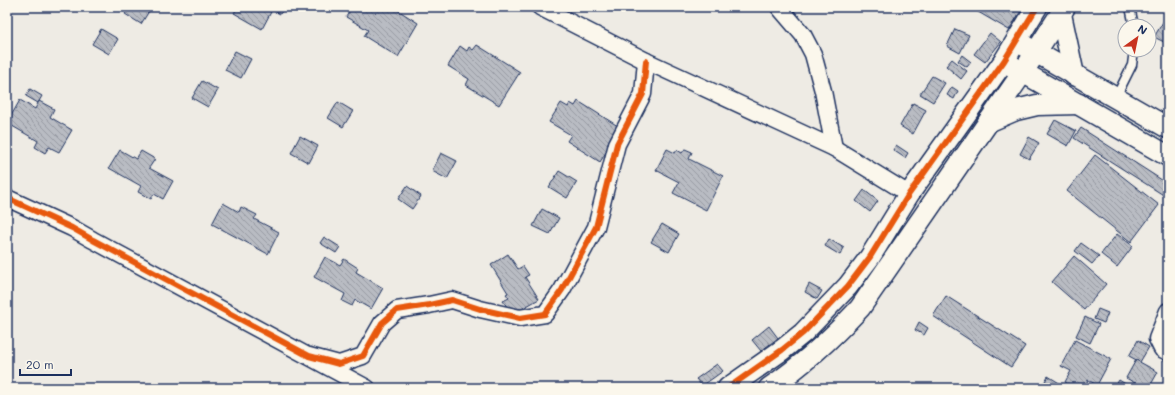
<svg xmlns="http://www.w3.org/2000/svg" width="1175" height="395" viewBox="0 0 1175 395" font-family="Mali,sans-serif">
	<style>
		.building { fill: url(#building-back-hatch); stroke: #1b2f5e }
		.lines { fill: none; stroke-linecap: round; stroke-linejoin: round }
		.service-casing { stroke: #1b2f5e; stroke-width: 11 }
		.minor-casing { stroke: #1b2f5e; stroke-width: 19 }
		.tertiary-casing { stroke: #1b2f5e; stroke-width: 23 }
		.service { stroke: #fbf7ec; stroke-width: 8 }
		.minor { stroke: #fbf7ec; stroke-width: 16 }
		.tertiary { stroke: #fbf7ec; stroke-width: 20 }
		.cycleway-casing { stroke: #fbf7ec; stroke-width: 8 }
		.cycleway { stroke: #e8590c; stroke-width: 6 }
	</style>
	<defs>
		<pattern id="building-back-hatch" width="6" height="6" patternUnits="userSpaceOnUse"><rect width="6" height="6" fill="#b9bcc3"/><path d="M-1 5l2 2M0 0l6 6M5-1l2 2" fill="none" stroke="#9699a2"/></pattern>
	</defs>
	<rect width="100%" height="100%" fill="#eeebe4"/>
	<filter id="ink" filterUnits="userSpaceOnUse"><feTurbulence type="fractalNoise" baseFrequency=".025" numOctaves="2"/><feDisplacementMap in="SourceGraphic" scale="8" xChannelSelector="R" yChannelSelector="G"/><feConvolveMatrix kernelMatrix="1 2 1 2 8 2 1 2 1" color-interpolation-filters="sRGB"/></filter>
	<g filter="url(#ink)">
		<g class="building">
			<polygon points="130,7 150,7 151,8 141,24 125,14"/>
			<polygon points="238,7 262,7 271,12 262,29 234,13"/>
			<polygon points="267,7 285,7 280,14"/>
			<polygon points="352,7 393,7 418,23 398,57 364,36 368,30 346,17"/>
			<polygon points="974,7 1018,7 1022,9 1009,30 973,9"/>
			<polygon points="1166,17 1168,18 1168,44 1154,37"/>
			<polygon points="101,29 118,39 109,54 92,44"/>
			<polygon points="955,29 969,35 960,53 947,46"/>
			<polygon points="990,33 1001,42 985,62 974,54"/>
			<polygon points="477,45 520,72 499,105 466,85 469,79 448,66 460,46 467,51 469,47 473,50"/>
			<polygon points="235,51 251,59 241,78 225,70"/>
			<polygon points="962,55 971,62 967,67 958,61"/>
			<polygon points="952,59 967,71 961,79 946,66"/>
			<polygon points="932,76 945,83 933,102 920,94"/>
			<polygon points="202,81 218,90 208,107 192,98"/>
			<polygon points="952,87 958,91 954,99 947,95"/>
			<polygon points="30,89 42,96 38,103 26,96"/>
			<polygon points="20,100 35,109 39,101 54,109 50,117 72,130 59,152 49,147 45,153 35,147 38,141 7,123"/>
			<polygon points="578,101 621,128 600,162 567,141 571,135 549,122 561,103 568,107 570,103 575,106"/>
			<polygon points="338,102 353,111 343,127 328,118"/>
			<polygon points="913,103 926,110 913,134 900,126"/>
			<polygon points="1055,120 1076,131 1068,146 1047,134"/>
			<polygon points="1081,128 1168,184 1168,198 1074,138"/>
			<polygon points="300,136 318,146 309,163 291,153"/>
			<polygon points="1029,137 1039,143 1029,159 1020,154"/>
			<polygon points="896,145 908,153 905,158 893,150"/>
			<polygon points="667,149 675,153 677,150 682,153 685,149 692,152 689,159 723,176 706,210 673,193 679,182 656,170"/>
			<polygon points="120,150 136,159 141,151 155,159 149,168 173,181 163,199 154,194 151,199 138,192 141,186 109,168"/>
			<polygon points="441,153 457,161 447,179 432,171"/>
			<polygon points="1095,155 1159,205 1131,242 1067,191"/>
			<polygon points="559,171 577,182 567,198 549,187"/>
			<polygon points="407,186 421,196 412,209 398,199"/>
			<polygon points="864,190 878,201 870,212 856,201"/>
			<polygon points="223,203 239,212 241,207 257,215 254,219 279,232 268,254 212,224"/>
			<polygon points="542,209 559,218 550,234 533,226"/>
			<polygon points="662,224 679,234 669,252 651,242"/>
			<polygon points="1117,234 1133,246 1117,267 1101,254"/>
			<polygon points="324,237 340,247 336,253 320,243"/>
			<polygon points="829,239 844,248 840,255 825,246"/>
			<polygon points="1081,243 1099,256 1092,264 1075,251"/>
			<polygon points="508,254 518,269 523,266 529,275 525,277 539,299 518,311 516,308 510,311 503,301 509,298 506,294 508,293 491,265"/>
			<polygon points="1074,256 1106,284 1084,310 1052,282"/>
			<polygon points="325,257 340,265 344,259 358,268 356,272 383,288 371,309 355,300 352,306 342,301 345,294 314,277"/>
			<polygon points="809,284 822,291 817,299 805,292"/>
			<polygon points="946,296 1025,346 1011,367 933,316"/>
			<polygon points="1098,309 1108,313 1104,323 1094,319"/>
			<polygon points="1085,317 1099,324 1090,343 1076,336"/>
			<polygon points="919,322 928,328 924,335 915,330"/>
			<polygon points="769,326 778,338 761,351 752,340"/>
			<polygon points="1075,340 1111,359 1097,385 1088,380 1084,388 1076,388 1065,382 1071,371 1061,366"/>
			<polygon points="1138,340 1149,347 1140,362 1129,356"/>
			<polygon points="1136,360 1158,372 1149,388 1144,388 1126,378"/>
			<polygon points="717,364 723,371 702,386 696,379"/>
			<polygon points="1048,376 1061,384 1059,388 1041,388"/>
			<polygon points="1119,380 1132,388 1114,388"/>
		</g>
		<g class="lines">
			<g class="service-casing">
				<g id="service">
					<polyline points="1130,7 1134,26"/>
					<polyline points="1116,97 1132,65 1134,50"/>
				</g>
			</g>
			<g class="minor-casing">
				<g id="minor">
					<polyline points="540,7 646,61 834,148 909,194"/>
					<polyline points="779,7 803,35 813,54 823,91 834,148"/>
					<polyline points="7,198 72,228 93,240 367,388"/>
					<polyline points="1168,311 1157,339 1162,349 1168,352"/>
					<polyline points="309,356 339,364 363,356 382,323 397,310 429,305 452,300 480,309 520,318 545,314 562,290 596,227 617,144 643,94 646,61"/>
				</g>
			</g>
			<g class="tertiary-casing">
				<g id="tertiary">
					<polyline points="1061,14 1074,75"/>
					<polyline points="1025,46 1168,128"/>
					<polyline points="1012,66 1168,156"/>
					<polyline points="988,122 1016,110 1037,105 1079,104"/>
					<polyline points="728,388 782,350 803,333 848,286 870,257 909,194 1004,61 1037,7"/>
					<path d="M769,388C803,365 832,338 860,308L1023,72L1065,7"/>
				</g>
			</g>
			<use href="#service" class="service"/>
			<use href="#minor" class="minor"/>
			<use href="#tertiary" class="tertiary"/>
			<g class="cycleway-casing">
				<g id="cycleway">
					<polyline points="7,198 72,228 93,240 309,356 339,364 363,356 382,323 397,310 429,305 452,300 480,309 520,318 545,314 562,290 596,227 617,144 643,94 646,61"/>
					<polyline points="728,388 782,350 803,333 848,286 870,257 909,194 1004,61 1037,7"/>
				</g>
			</g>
			<use href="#cycleway" class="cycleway"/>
		</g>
	</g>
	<rect width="1175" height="395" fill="none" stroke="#fbf7ec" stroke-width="24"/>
	<rect x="12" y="12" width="1151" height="371" fill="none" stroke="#1b2f5e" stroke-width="1.5" filter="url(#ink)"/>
	<g transform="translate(1137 38) rotate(33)"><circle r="19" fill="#fbf7ec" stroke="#a1a7b3"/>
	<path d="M0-3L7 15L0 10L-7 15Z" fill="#c8321e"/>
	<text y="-6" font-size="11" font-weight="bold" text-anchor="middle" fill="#1b2f5e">N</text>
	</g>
	<path d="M20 369v6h51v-6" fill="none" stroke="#1b2f5e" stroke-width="2"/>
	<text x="26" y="369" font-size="12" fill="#1b2f5e" stroke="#fbf7ec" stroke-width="3" paint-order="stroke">20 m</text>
</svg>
